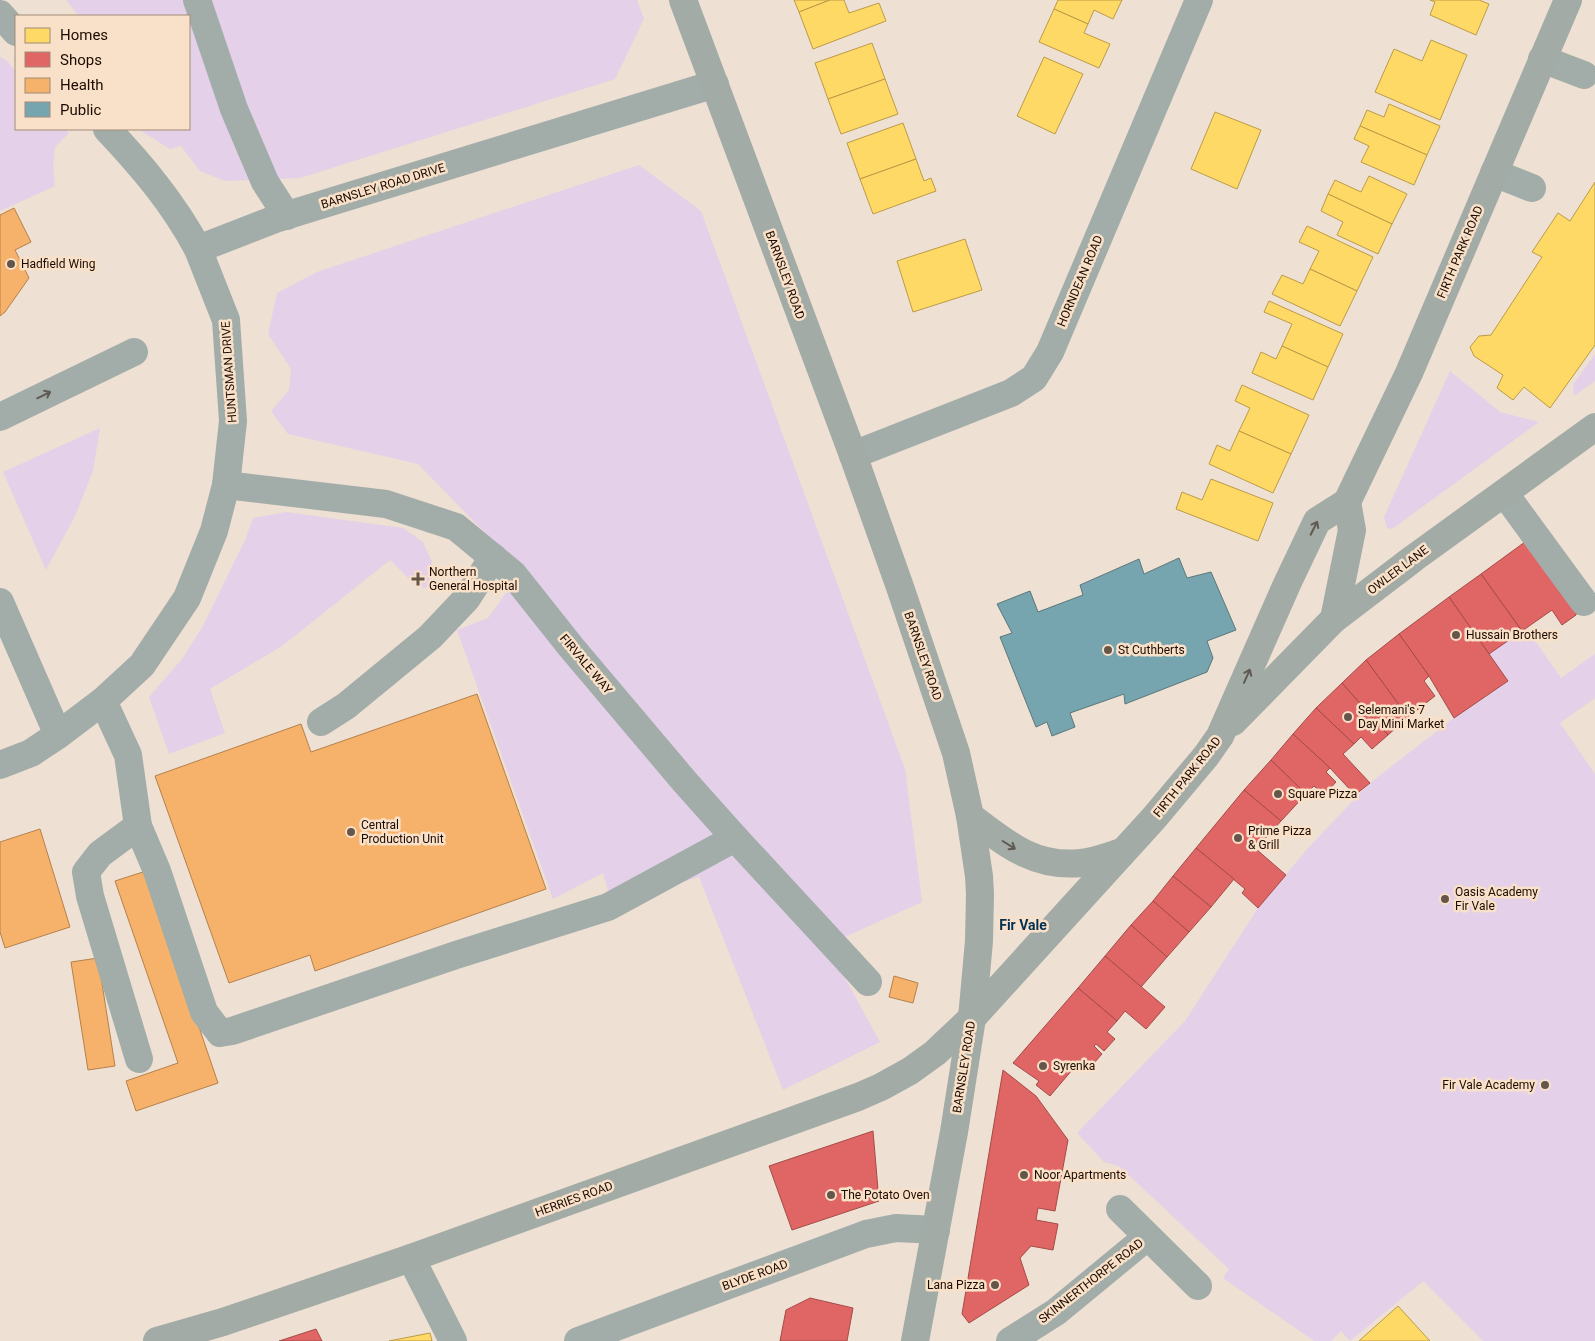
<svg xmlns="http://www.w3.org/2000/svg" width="1595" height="1341" viewBox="0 0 1595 1341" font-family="Roboto,sans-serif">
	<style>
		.green { fill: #e4d0e8 }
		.homes { fill: #ffd966; stroke: #bb9b47 }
		.shops { fill: #e06666; stroke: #a54b47 }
		.health { fill: #f6b26b; stroke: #b5804b }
		.public { fill: #76a5af; stroke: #5b777a }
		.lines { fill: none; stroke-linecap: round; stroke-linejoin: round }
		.minor { stroke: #a2ada9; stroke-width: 28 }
		.major { stroke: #a2aba5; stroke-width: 28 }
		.oneway { stroke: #5f5c54 }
		.oneway2 { stroke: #5f5b52 }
		.poi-dot { fill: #66564a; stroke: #f9e0c8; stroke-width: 2 }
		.labels { text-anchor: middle; stroke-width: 5; stroke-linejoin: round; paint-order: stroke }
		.street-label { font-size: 12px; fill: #1c0b00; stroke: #f9e0c8 }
		.poi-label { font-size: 12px; fill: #1c0b00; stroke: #f9e0c8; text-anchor: start }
		.neighbourhood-label { font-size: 14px; font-weight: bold; fill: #003053; stroke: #f9e0c8 }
	</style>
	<rect width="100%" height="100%" fill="#eee0d3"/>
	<g class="green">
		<polygon points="66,0 637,0 644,19 615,79 300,178 225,181 200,171 181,146 170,149 138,129 189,129 189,16 79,16"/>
		<polygon points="0,57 7,61 16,72 16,129 65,129 69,133 55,147 53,165 55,186 0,211"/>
		<polygon points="639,165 701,211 905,769 922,902 827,945 880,1042 783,1090 699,877 612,904 603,873 553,899 457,630 488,618 522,571 418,464 288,434 271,411 289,390 291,369 268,334 277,293 317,272"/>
		<polygon points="1595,354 1595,381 1574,396 1573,385"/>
		<polygon points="1450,371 1500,412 1539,422 1392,529 1387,528 1384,517"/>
		<polygon points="100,428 93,471 75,516 46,570 3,472"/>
		<polygon points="286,512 403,528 423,542 432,562 432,588 417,587 390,560 282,646 210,689 225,733 169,754 149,697 182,659 203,626 245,540 253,518"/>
		<polygon points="1526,628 1561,678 1595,654 1595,698 1560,723 1595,774 1595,1341 1483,1341 1423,1281 1350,1341 1341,1331 1331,1341 1314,1341 1223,1278 1229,1269 1119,1166 1104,1162 1077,1133 1185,1021 1258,908 1308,848 1370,783 1454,718 1508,681 1489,654"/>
	</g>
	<g class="homes">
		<polygon points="794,0 830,0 799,12"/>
		<polygon points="830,0 844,0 849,13 879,3 886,21 813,49 799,12"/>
		<polygon points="1058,0 1122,0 1113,19 1094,10 1088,24 1054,9"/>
		<polygon points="1430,0 1479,0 1489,4 1476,35 1430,15 1435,2"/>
		<polygon points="1054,9 1088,24 1084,33 1110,44 1099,68 1039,42"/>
		<polygon points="1431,40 1467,55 1440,120 1375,92 1394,49 1422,61"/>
		<polygon points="872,43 885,79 828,99 815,63"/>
		<polygon points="1044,57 1083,74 1055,134 1017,116"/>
		<polygon points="885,79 898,114 841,134 828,99"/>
		<polygon points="1389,104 1440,126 1427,155 1360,126 1367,110 1384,117"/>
		<polygon points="1215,112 1261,130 1237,189 1191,169"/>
		<polygon points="903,123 916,159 860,179 847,143"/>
		<polygon points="1360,126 1427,155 1414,185 1361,162 1369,146 1354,139"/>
		<polygon points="916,159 924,181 931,178 936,191 873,214 860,179"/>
		<polygon points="1369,176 1407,194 1392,224 1328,194 1335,180 1361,192"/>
		<polygon points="1595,182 1595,345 1550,408 1524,387 1513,400 1497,388 1503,375 1474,356 1470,347 1479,336 1491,335 1542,257 1532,252 1558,213 1570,221"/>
		<polygon points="1328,194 1392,224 1378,254 1337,235 1343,222 1321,211"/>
		<polygon points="1307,226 1373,257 1357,291 1310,269 1319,251 1299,242"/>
		<polygon points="965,239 982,290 913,312 897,261"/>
		<polygon points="1310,269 1357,291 1340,326 1272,294 1282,275 1303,284"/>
		<polygon points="1269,301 1343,334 1328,367 1282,346 1292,324 1264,312"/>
		<polygon points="1282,346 1328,367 1313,400 1252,373 1261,352 1276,359"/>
		<polygon points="1242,385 1309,415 1291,454 1239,431 1250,408 1235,401"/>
		<polygon points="1239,431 1291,454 1273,493 1209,464 1217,445 1230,451"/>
		<polygon points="1211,479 1273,503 1258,541 1176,509 1182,492 1202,500"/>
		<polygon points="1398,1306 1430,1341 1359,1341"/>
		<polygon points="430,1333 432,1341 389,1341"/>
	</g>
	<g class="shops">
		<polygon points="1529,539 1578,606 1576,615 1562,625 1552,610 1522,631 1481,574"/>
		<polygon points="1481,574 1522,631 1489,654 1449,597"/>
		<polygon points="1449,597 1508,681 1454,718 1429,676 1399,634"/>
		<polygon points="1399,634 1429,676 1424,681 1435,696 1408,717 1366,660"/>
		<polygon points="1366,660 1408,717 1388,735 1342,683"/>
		<polygon points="1342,683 1388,735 1372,749 1361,737 1354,744 1316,708"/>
		<polygon points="1316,708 1354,744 1343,754 1370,783 1355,795 1330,768 1293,734"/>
		<polygon points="1293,734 1330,768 1326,772 1336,782 1324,795 1314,786 1306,794 1271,760"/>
		<polygon points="1271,760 1306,794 1281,821 1244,790"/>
		<polygon points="1244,790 1281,821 1256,849 1286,875 1258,908 1242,893 1245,889 1196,848"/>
		<polygon points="1196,848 1234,879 1211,907 1173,876"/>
		<polygon points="1173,876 1211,907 1189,932 1153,901"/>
		<polygon points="1153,901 1189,932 1167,957 1131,925"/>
		<polygon points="1131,925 1167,957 1141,987 1105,956"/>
		<polygon points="1105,956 1165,1007 1146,1029 1125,1011 1117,1021 1078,988"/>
		<polygon points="1078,988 1117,1021 1107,1032 1115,1039 1104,1051 1096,1044 1094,1046 1102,1054 1087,1071 1078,1063 1050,1096 1036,1085 1039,1081 1013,1063"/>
		<polygon points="1003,1070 1036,1096 1068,1140 1055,1211 1038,1208 1036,1220 1058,1224 1053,1250 1031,1246 1020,1258 1029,1285 969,1323 962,1314"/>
		<polygon points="873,1131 879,1201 792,1230 769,1166"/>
		<polygon points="810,1298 853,1308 847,1341 780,1341 786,1310"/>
		<polygon points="316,1329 322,1341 279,1341"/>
	</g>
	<g class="health">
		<polygon points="14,208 31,242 15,250 29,278 5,312 0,316 0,215"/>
		<polygon points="477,694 546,889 315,971 310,955 229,983 155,776 301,724 311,752"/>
		<polygon points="40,829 70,927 5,948 0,932 0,842"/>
		<polygon points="146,871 218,1083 136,1111 126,1081 178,1063 115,881"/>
		<polygon points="98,958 115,1066 88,1070 71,962"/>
		<polygon points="894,976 918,983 913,1003 889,997"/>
	</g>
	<polygon class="public" points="1179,558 1187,578 1211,572 1236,630 1207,641 1213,658 1207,672 1125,704 1124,694 1070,713 1075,727 1052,736 1047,722 1036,727 1000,637 1012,633 997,604 1030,591 1038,612 1083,595 1080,585 1139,559 1144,574"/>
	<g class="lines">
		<g class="minor">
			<polyline points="197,0 234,109 265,182 287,216"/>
			<polyline points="0,14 16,32"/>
			<polyline points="1542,59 1584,75"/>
			<path d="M107,129C143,167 173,203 198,249L278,218L715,84"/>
			<polyline points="1494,173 1532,188"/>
			<polyline points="0,417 134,352"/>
			<polyline points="853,455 1011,393 1034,378 1050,352 1199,0"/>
			<polyline points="226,485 386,504 456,527 513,574 571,647 685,782 735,838 868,982"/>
			<polyline points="1505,494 1584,602"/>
			<polyline points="0,602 58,735"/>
			<polyline points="103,701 128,755 138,826 157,871 204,1012 220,1033 232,1031 456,955 608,907 735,838"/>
			<polyline points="321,722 346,706 430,637 467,598 493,557"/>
			<polyline points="0,765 31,753 58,735 103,701 142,665 187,598 214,531 226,485 233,421 226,320 198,249"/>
			<polyline points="138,826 100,854 86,872 90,896 139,1059"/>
			<polyline points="1120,1209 1198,1286"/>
			<polyline points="411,1258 453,1341"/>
			<polyline points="578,1341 866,1234 896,1228 936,1230"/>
			<polyline points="1010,1341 1056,1312 1147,1237"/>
		</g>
		<g class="major">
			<polyline points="683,0 853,455 900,587 956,753 970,816 979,876 980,894 979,941 972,1018 954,1132 915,1341"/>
			<polyline points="1334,619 1352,530 1347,502"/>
			<polyline points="1233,722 1334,619 1414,558 1595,427"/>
			<path d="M970,816C1005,843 1034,868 1081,863C1094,862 1109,856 1122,852"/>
			<polyline points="157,1341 223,1322 411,1258 858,1097 881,1087 910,1071 935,1053 972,1018 1154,818 1206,756 1220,736 1287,584 1317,521 1347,502 1409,373 1568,0"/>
		</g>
	</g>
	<defs><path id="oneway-shaft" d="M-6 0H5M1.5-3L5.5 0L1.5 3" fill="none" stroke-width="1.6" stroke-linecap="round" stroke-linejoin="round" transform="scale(1.25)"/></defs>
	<use class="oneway" href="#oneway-shaft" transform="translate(44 395) rotate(-26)"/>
	<g class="oneway2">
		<use href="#oneway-shaft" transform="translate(1314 528) rotate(-63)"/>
		<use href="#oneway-shaft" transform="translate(1247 676) rotate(-66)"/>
		<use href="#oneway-shaft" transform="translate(1009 845) rotate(32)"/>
	</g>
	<g class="poi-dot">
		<circle cx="11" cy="264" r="5"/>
		<path d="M415.5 571.5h5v5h5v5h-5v5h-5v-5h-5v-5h5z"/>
		<circle cx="1456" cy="635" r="5"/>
		<circle cx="1108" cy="650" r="5"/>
		<circle cx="1348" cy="717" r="5"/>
		<circle cx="1278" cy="794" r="5"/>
		<circle cx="351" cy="832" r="5"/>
		<circle cx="1238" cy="838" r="5"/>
		<circle cx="1445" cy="899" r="5"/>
		<circle cx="1043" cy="1066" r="5"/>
		<circle cx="1545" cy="1085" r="5"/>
		<circle cx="1024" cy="1175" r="5"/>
		<circle cx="831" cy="1195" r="5"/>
		<circle cx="995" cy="1285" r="5"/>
	</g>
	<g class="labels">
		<g class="street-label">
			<text transform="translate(383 186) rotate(-17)" y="4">BARNSLEY ROAD DRIVE</text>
			<text transform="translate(1460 252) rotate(-67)" y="4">FIRTH PARK ROAD</text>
			<text transform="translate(785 275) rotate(70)" y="4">BARNSLEY ROAD</text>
			<text transform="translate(1080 281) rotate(-67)" y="4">HORNDEAN ROAD</text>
			<text transform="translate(229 372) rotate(-94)" y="4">HUNTSMAN DRIVE</text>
			<text transform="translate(1398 570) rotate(-37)" y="4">OWLER LANE</text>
			<text transform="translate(923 656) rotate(71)" y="4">BARNSLEY ROAD</text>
			<text transform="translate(586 664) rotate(50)" y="4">FIRVALE WAY</text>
			<text transform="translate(1187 777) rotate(-51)" y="4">FIRTH PARK ROAD</text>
			<text transform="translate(964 1067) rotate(-81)" y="4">BARNSLEY ROAD</text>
			<text transform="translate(574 1199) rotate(-20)" y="4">HERRIES ROAD</text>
			<text transform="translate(755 1275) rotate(-20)" y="4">BLYDE ROAD</text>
			<text transform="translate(1091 1281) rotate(-38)" y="4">SKINNERTHORPE ROAD</text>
		</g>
		<g class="poi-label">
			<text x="21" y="268">Hadfield Wing</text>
			<text x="429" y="576">Northern<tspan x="429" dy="14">General Hospital</tspan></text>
			<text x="1466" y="639">Hussain Brothers</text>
			<text x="1118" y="654">St Cuthberts</text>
			<text x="1358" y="714">Selemani's 7<tspan x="1358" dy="14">Day Mini Market</tspan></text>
			<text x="1288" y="798">Square Pizza</text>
			<text x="361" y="829">Central<tspan x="361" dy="14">Production Unit</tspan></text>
			<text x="1248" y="835">Prime Pizza<tspan x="1248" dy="14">&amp; Grill</tspan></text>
			<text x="1455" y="896">Oasis Academy<tspan x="1455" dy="14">Fir Vale</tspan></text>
			<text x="1053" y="1070">Syrenka</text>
			<text x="1535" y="1089" text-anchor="end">Fir Vale Academy</text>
			<text x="1034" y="1179">Noor Apartments</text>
			<text x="841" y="1199">The Potato Oven</text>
			<text x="985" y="1289" text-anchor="end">Lana Pizza</text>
		</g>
		<g class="neighbourhood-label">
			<text x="1023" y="930">Fir Vale</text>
		</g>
	</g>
	<rect x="15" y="15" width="175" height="115" fill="#f9e0c8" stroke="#a18b78"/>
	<rect x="25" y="28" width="25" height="15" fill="#ffd966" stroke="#a18b78"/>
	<text x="60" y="40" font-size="15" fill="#1c0b00">Homes</text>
	<rect x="25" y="52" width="25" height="15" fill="#e06666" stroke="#a18b78"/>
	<text x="60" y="65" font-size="15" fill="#1c0b00">Shops</text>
	<rect x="25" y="78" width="25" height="15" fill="#f6b26b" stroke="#a18b78"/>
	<text x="60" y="90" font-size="15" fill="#1c0b00">Health</text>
	<rect x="25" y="102" width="25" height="15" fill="#76a5af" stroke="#a18b78"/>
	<text x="60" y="115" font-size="15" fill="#1c0b00">Public</text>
</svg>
